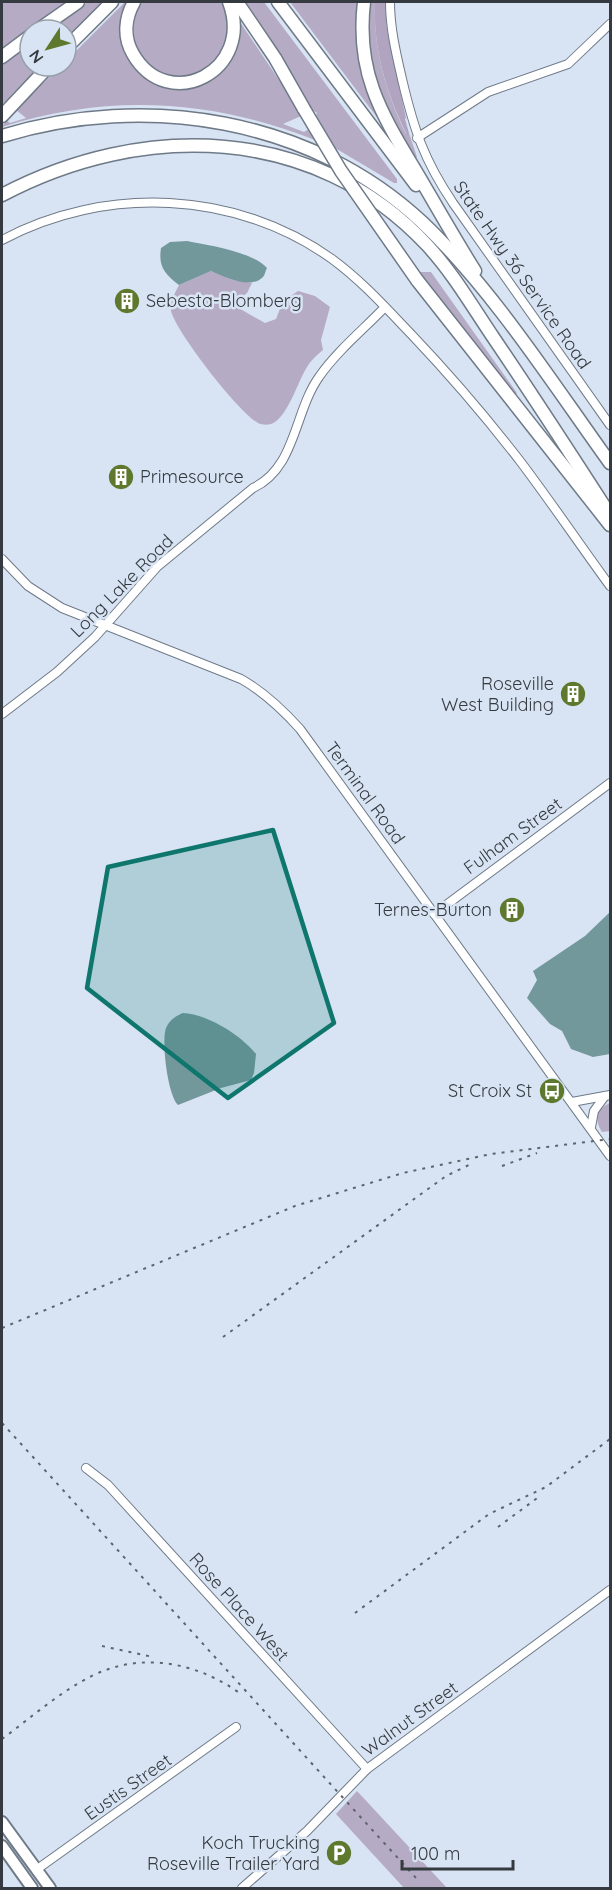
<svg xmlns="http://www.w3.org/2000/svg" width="612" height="1890" viewBox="0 0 612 1890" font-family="Quicksand,sans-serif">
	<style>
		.green { fill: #b6abc4 }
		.forest { fill: #b0a4c0 }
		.water { fill: #73989c }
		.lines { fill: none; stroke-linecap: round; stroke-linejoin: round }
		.minor-casing { stroke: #6f7a88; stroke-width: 10 }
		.major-casing { stroke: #6f7a88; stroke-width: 14 }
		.highway-casing { stroke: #6f7a88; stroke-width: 15 }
		.minor { stroke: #fff; stroke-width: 8 }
		.major { stroke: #fff; stroke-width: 10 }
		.highway { stroke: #fff; stroke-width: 12 }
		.rail { stroke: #5e646d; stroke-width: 2; stroke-dasharray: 3 6; stroke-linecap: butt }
		.highway-bridge-casing { stroke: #6f7a88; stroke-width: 15; stroke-linecap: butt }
		.highway-bridge { stroke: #fff; stroke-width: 12 }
		.marked { fill: #0f766e; fill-opacity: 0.2; stroke: #0f766e; stroke-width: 4.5; stroke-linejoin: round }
		.labels { text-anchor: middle; stroke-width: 5; stroke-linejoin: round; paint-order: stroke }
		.street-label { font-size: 18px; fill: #353a40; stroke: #d8e4f3 }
		.poi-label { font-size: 18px; fill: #353a40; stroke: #d8e4f3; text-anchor: end }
	</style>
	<rect width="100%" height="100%" fill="#d8e4f3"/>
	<g class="green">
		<polygon points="2,2 68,2 2,50"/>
		<polygon points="88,2 105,2 66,41 66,30 48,30"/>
		<path d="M125,2H130L126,11L137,68L141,72L207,81C224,71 237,55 239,35C240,31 239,26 240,22L289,95L301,116L283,124L304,132L309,129L315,140C211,99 109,93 2,127L6,120L10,123L26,118L16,110L61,66H66V61Z"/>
		<polygon points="137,2 224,2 229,15 227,47 206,71 175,79 145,65 130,35"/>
		<polygon points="245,2 264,2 397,179 397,183 394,183 335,148 316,115 317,113 312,110 272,41"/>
		<polygon points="290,2 360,2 381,119 379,120"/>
		<path d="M368,2H375C373,48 386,93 406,134L409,133L417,157L416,158L394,126L374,78L366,32Z"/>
		<polygon points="30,43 30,66 42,66 7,102 2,104 2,108 2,64"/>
		<path d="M211,271L233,280L252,283L247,293L234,303L242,310L265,323L276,319L283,301L298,291L315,296L330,307L321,340L323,350C317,355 311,360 307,367C298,381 287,419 271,424C267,425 262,425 258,423C239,413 176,332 171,311C169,303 175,293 179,285Z"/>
		<polygon points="419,272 431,272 517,393 515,395"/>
		<path d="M610,1103V1131L602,1132C594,1120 596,1109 610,1103Z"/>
		<polygon points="357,1791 447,1888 404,1888 336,1814"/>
	</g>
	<path class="forest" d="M375,2H385L387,30L406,118L405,119L409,133L407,135C386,93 373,48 375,2Z"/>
	<g class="water">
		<path d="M187,241C208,245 253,252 267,268C265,271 265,275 263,277C250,290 225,277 211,271L179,285C165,274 158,267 161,248L170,242Z"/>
		<polygon points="610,912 610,1054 593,1057 571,1049 562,1031 550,1024 527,998 537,980 533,971 585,936"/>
		<path d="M183,1013C207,1014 241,1035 256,1054L254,1073L251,1080L221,1088L178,1105C168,1096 161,1042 166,1028C169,1020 176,1016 183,1013Z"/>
	</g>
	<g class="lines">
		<g class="minor-casing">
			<g id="minor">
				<path d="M390,2C390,28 396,53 402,79C414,130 424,160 453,203L610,425"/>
				<polyline points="417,138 488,92 568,64 610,24"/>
				<path d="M2,240C105,185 236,190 332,259C362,281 386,308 411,334C450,375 486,417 520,461C551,502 580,545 610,586"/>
				<path d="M2,559L28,586L62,608L241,679C264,692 282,709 300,729L610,1156"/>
				<path d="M2,714L57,672L95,637L157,567L253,488C296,468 294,412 319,377C336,352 364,329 385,307"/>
				<polyline points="434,914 610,783"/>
				<polyline points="572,1102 610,1095"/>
				<polyline points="591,1127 594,1111 605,1096"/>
				<polyline points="86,1468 108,1485 367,1769"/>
				<polyline points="36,1870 236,1727"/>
				<polyline points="242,1888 307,1831 367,1769 610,1590"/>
			</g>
		</g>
		<g class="major-casing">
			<g id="major">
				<polyline points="2,1822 50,1888"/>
				<polyline points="2,1846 32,1888"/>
			</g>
		</g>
		<g class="highway-casing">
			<g id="highway">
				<path d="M134,2C125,18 123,37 133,54C168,115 255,71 229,2"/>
				<polyline points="237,2 275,58 304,109"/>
				<polyline points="278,2 416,185"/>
				<path d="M364,2C355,77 385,119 421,180C439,211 456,241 475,271"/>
				<polyline points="38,30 78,2"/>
				<polyline points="66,48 112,2"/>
				<polyline points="2,57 30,36"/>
				<polyline points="2,116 49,66"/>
				<path d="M2,136C146,92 311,118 423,223C494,291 553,384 610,463"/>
				<path d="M2,195C142,121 314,124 427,245C453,273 472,306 493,337C533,396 572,456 610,515"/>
				<polyline points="417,280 610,525"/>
			</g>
		</g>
		<use href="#minor" class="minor"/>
		<use href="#major" class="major"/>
		<use href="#highway" class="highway"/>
		<g class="rail">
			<polyline points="502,1166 537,1153"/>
			<polyline points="2,1328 295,1206 403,1173 491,1154 610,1139"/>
			<polyline points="223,1337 446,1176 471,1164"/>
			<polyline points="2,1423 416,1878"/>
			<polyline points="498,1527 540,1496"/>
			<polyline points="355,1613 489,1514 546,1487 610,1439"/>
			<polyline points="102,1646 153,1657"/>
			<path d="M2,1739C32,1717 71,1682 106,1670C152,1653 204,1666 242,1695"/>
		</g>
		<g class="highway-bridge-casing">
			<polyline id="highway-bridge" points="304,109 341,171 417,280"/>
		</g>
		<use href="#highway-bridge" class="highway-bridge"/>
	</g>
	<path class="marked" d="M273,830L334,1023L228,1098L87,988L108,867Z"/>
	<defs>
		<g id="building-disc" transform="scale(1.35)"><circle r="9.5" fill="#5e792e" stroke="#d8e4f3"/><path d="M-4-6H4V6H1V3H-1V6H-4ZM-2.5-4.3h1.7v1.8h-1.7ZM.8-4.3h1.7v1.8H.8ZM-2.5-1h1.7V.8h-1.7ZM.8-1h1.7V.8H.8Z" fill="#fff"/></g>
		<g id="bus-disc" transform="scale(1.35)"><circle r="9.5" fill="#5e792e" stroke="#d8e4f3"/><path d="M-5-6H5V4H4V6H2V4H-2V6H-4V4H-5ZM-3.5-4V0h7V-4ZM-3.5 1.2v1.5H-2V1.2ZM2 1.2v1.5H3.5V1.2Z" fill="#fff"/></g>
		<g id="parking-disc" transform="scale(1.35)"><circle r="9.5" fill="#5e792e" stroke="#d8e4f3"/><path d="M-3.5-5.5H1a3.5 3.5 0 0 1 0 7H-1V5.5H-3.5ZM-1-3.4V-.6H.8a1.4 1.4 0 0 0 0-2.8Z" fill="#fff"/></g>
	</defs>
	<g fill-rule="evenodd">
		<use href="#building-disc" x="127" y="301"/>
		<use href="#building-disc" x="121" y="477"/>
		<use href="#building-disc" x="573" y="694"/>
		<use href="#building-disc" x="512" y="910"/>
		<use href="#bus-disc" x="552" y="1091"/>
		<use href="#parking-disc" x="339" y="1853"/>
	</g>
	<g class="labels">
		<g class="street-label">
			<text transform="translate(522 275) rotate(55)" y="6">State Hwy 36 Service Road</text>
			<text transform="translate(122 586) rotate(-45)" y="6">Long Lake Road</text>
			<text transform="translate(365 793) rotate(54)" y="6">Terminal Road</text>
			<text transform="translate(513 836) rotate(-36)" y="6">Fulham Street</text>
			<text transform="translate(239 1607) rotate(48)" y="6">Rose Place West</text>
			<text transform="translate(410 1719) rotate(-36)" y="6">Walnut Street</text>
			<text transform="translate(128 1787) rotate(-35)" y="6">Eustis Street</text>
		</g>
		<g class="poi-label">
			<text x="146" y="307" text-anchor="start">Sebesta-Blomberg</text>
			<text x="140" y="483" text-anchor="start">Primesource</text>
			<text x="554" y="690">Roseville<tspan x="554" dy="21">West Building</tspan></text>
			<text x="492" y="916">Ternes-Burton</text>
			<text x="532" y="1097">St Croix St</text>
			<text x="320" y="1849">Koch Trucking<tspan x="320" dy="21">Roseville Trailer Yard</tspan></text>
		</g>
	</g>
	<rect width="612" height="1890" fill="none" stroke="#353a40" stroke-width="6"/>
	<g transform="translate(48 48) rotate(234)"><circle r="28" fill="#d8e4f3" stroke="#97a0ab" stroke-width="1.5"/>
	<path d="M0-4.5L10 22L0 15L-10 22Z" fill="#5e792e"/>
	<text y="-9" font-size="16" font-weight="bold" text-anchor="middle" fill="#353a40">N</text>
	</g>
	<path d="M402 1860v9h111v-9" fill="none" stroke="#353a40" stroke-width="3"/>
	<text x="411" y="1860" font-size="18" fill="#353a40" stroke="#d8e4f3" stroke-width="4.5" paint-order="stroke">100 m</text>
</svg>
